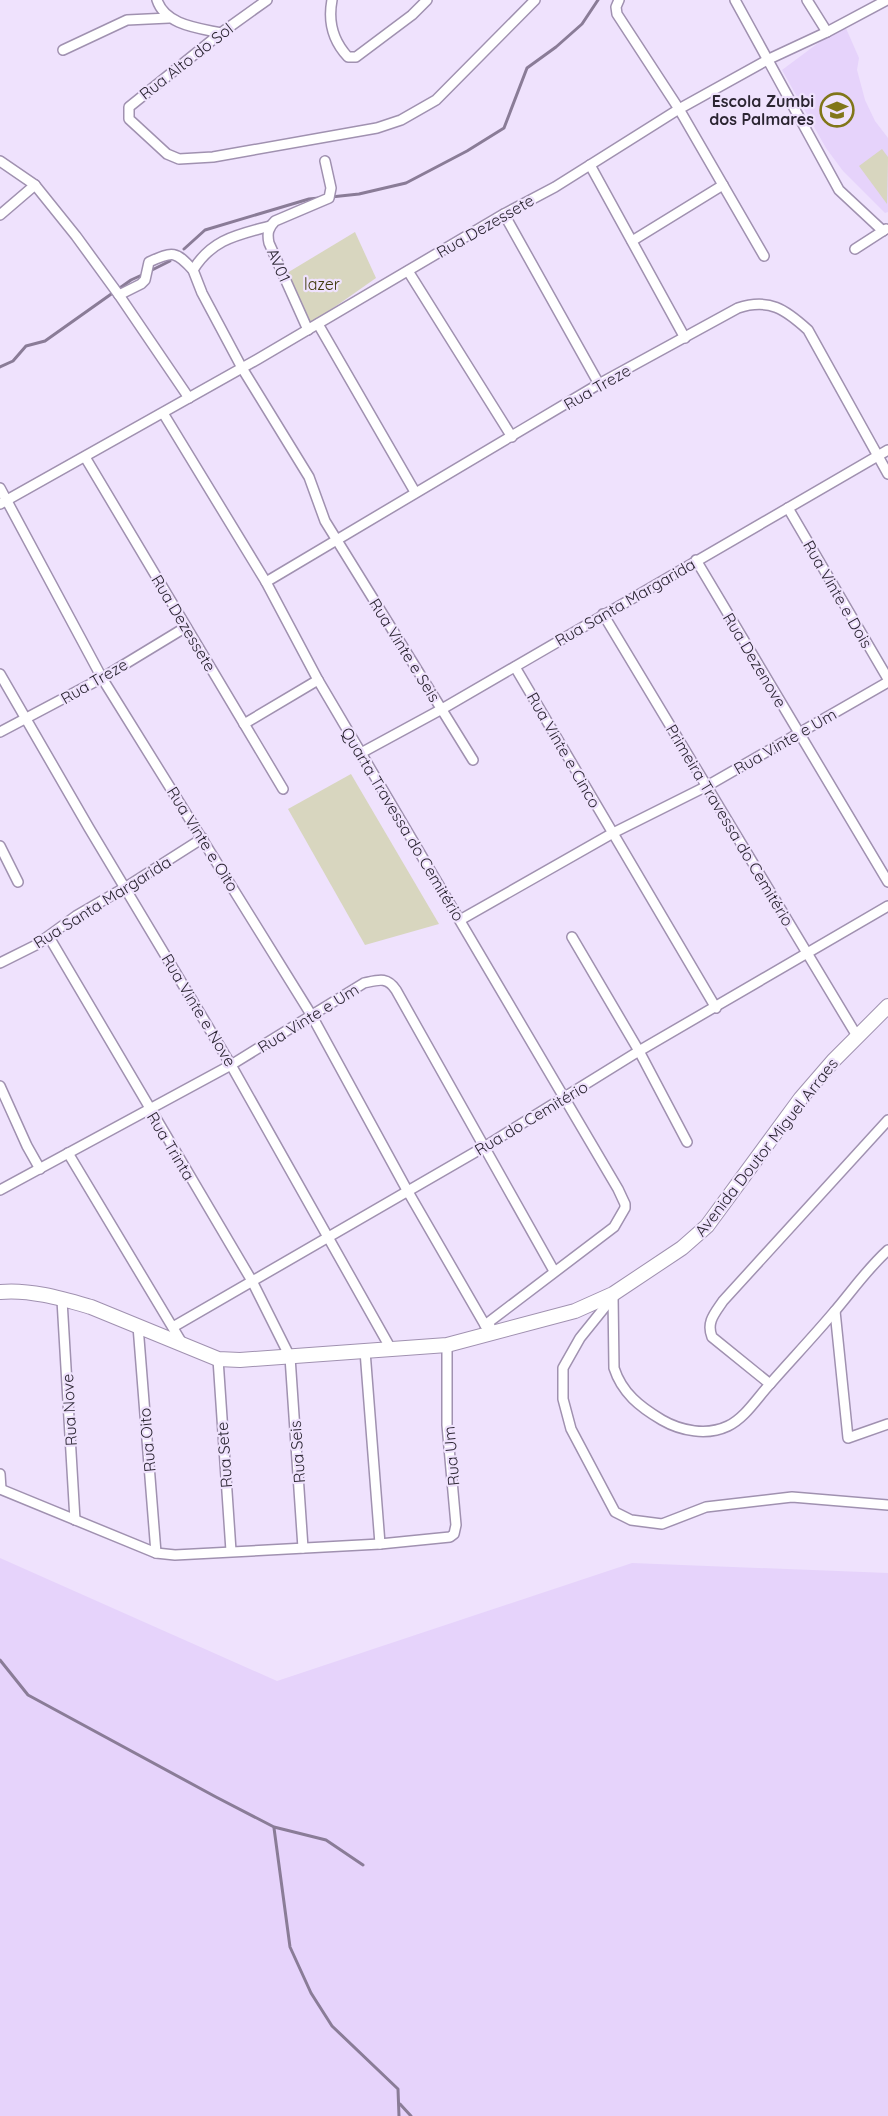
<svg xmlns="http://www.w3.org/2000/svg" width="888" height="2116" viewBox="0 0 888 2116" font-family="Quicksand,sans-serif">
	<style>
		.built { fill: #e6d3fb }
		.green { fill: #d8d6bf }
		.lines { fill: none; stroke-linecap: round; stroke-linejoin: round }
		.stream { stroke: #8a7c97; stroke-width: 3 }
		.minor-casing { stroke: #a091b0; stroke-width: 12 }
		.secondary-casing { stroke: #a091b0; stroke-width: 16 }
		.minor { stroke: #fff; stroke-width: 9 }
		.secondary { stroke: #fff; stroke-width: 14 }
		.labels { text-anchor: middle; stroke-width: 4.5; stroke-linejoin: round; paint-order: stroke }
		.street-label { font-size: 16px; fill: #2b2532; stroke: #efe2fd }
		.poi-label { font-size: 16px; font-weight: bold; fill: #2b2532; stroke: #efe2fd; text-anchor: end }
		.park-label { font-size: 16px; fill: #413b0e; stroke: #efe2fd }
	</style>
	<rect width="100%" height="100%" fill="#efe2fd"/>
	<g class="built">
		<polygon points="845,26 859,58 857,70 865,100 875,121 888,138 888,212 885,213 843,171 826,148 782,70 825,38"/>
		<polygon points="0,1558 277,1681 632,1563 888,1573 888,2116 0,2116"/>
	</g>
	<g class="green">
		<polygon points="882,149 888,157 887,204 859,166"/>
		<polygon points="355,232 376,278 309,325 287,273"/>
		<polygon points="351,774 439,924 365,945 288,809"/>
	</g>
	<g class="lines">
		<g class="stream">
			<polyline points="331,197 359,194 406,183 467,151 504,128 527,68 556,47 582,24 598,0"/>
			<polyline points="184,249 205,230 309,199 319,198"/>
			<polyline points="150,271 170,261"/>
			<polyline points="0,367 13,361 26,346 45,341 131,280 144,274"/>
			<polyline points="0,1660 28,1695 216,1797 274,1827 326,1840 363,1865"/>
			<polyline points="274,1828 290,1947 311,1993 332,2026 398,2089 399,2116"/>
			<polyline points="400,2104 411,2116"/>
		</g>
		<g class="minor-casing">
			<g id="minor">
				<path d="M157,0C165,25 198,28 221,33"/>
				<polyline points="267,0 221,33 129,107 129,119 167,154 179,159 213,157 377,128 401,120 436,100 535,0"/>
				<path d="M332,0C328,21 333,41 348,57H356L412,15L427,0"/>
				<polyline points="619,0 616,7 617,14 679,109 764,256"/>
				<polyline points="735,0 839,190 883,231"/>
				<polyline points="807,0 827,32"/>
				<polyline points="63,50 127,20 169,18"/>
				<polyline points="0,161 35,185 76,236 119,295 189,398"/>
				<polyline points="590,165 685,338"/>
				<polyline points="504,214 599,384"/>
				<polyline points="0,215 35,185"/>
				<path d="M270,226C237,235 212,239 193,270L202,293L242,368L309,477L325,521L473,760"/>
				<polyline points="632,241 723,185"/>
				<polyline points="855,249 886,229"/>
				<polyline points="408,271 512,437"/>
				<path d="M119,295L141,284L145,280L149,262C173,251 176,251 193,270"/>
				<polyline points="318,324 415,492"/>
				<path d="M308,330L269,243C267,234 268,228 275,221L329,198L331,188L325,161"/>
				<polyline points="163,413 266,582 318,680 618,1189 625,1204 625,1208 614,1227 485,1325"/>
				<polyline points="85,457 283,789"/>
				<polyline points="0,488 102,678 312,1016 407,1190 485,1325 490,1326"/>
				<polyline points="0,504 258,359 504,214 555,187 679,109 769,59 827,32 887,0"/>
				<polyline points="788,508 888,679"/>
				<polyline points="696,560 888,882"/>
				<path d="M266,582L599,384L738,308C769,298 785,309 808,330L888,474"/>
				<polyline points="603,614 857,1036"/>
				<polyline points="515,667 716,1008"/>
				<polyline points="0,674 89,828 231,1065 391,1349"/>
				<polyline points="244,724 318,680"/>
				<polyline points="0,732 102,678 186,627"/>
				<polyline points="361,753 442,709 888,450"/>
				<polyline points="0,846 18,882"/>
				<polyline points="460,920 613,833 707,786 888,682"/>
				<polyline points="49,937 252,1281 290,1357 303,1548"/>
				<polyline points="572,937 639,1051 687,1142"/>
				<polyline points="0,963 36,945 76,916 126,887 203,838"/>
				<polyline points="0,1086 27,1146 40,1169"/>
				<polyline points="68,1153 182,1343"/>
				<path d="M0,1190L231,1065L364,983C378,980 387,976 396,990L554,1271"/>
				<path d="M613,1296L614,1368C622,1393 640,1407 662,1420C681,1431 707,1436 728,1426C745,1418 757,1398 770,1384C791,1360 813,1337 834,1312C852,1291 867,1269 888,1250"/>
				<polyline points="613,1297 580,1338 563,1368 563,1399 571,1429 615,1512 631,1520 662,1524 706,1507 792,1497 888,1505"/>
				<polyline points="62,1300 75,1520"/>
				<polyline points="835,1311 848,1438 888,1424"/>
				<polyline points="138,1326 156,1553"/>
				<polyline points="173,1327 484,1147 639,1051 888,906"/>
				<polyline points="365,1351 380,1544"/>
				<polyline points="218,1359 231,1551"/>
				<path d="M770,1384L712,1337C706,1322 715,1313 723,1301L888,1120"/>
				<polyline points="0,1474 1,1489"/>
				<polyline points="0,1489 156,1553 175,1555 380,1544 450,1537 454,1534 456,1525 447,1425 447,1345"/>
			</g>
		</g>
		<g class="secondary-casing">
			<path id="secondary" d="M0,1292C30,1289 63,1299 91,1307L218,1359L240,1360L447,1345L575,1311L613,1294L682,1248L707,1226L801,1098L833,1061L888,1006"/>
		</g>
		<use href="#minor" class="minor"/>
		<use href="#secondary" class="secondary"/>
	</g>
	<defs>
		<g id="school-ring" transform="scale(1.725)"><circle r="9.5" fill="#efe2fd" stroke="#817619" stroke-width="1.5"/><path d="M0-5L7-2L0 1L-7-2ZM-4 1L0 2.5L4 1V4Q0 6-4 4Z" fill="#817619"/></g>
	</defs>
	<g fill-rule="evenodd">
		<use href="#school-ring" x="837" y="110"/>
	</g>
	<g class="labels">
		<g class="street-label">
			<text transform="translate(186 61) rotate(-38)" y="6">Rua Alto do Sol</text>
			<text transform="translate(485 226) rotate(-30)" y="6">Rua Dezessete</text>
			<text transform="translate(279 265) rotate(66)" y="6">AV01</text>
			<text transform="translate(597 387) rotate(-30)" y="6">Rua Treze</text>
			<text transform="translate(838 594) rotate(60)" y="6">Rua Vinte e Dois</text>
			<text transform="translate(625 602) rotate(-30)" y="6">Rua Santa Margarida</text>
			<text transform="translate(184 623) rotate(59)" y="6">Rua Dezessete</text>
			<text transform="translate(405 650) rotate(58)" y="6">Rua Vinte e Seis</text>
			<text transform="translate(755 660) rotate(59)" y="6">Rua Dezenove</text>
			<text transform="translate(94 681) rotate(-30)" y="6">Rua Treze</text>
			<text transform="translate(785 741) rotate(-30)" y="6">Rua Vinte e Um</text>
			<text transform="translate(564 750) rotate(60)" y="6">Rua Vinte e Cinco</text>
			<text transform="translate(403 824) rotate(59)" y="6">Quarta Travessa do Cemitério</text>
			<text transform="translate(730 825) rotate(59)" y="6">Primeira Travessa do Cemitério</text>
			<text transform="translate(203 839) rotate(58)" y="6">Rua Vinte e Oito</text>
			<text transform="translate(102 902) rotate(-32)" y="6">Rua Santa Margarida</text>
			<text transform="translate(199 1010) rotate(59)" y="6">Rua Vinte e Nove</text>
			<text transform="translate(308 1018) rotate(-32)" y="6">Rua Vinte e Um</text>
			<text transform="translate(531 1118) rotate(-31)" y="6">Rua do Cemitério</text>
			<text transform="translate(171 1146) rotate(59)" y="6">Rua Trinta</text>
			<text transform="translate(766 1147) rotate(-52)" y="6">Avenida Doutor Miguel Arraes</text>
			<text transform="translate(69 1410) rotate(-93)" y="6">Rua Nove</text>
			<text transform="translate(147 1440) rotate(-95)" y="6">Rua Oito</text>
			<text transform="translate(297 1452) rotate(-94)" y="6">Rua Seis</text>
			<text transform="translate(224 1455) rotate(-94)" y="6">Rua Sete</text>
			<text transform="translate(451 1456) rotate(-95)" y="6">Rua Um</text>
		</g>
		<g class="poi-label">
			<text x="814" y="107">Escola Zumbi<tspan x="814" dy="18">dos Palmares</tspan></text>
		</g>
		<g class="park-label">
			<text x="322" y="290">lazer</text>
		</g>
	</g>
</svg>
